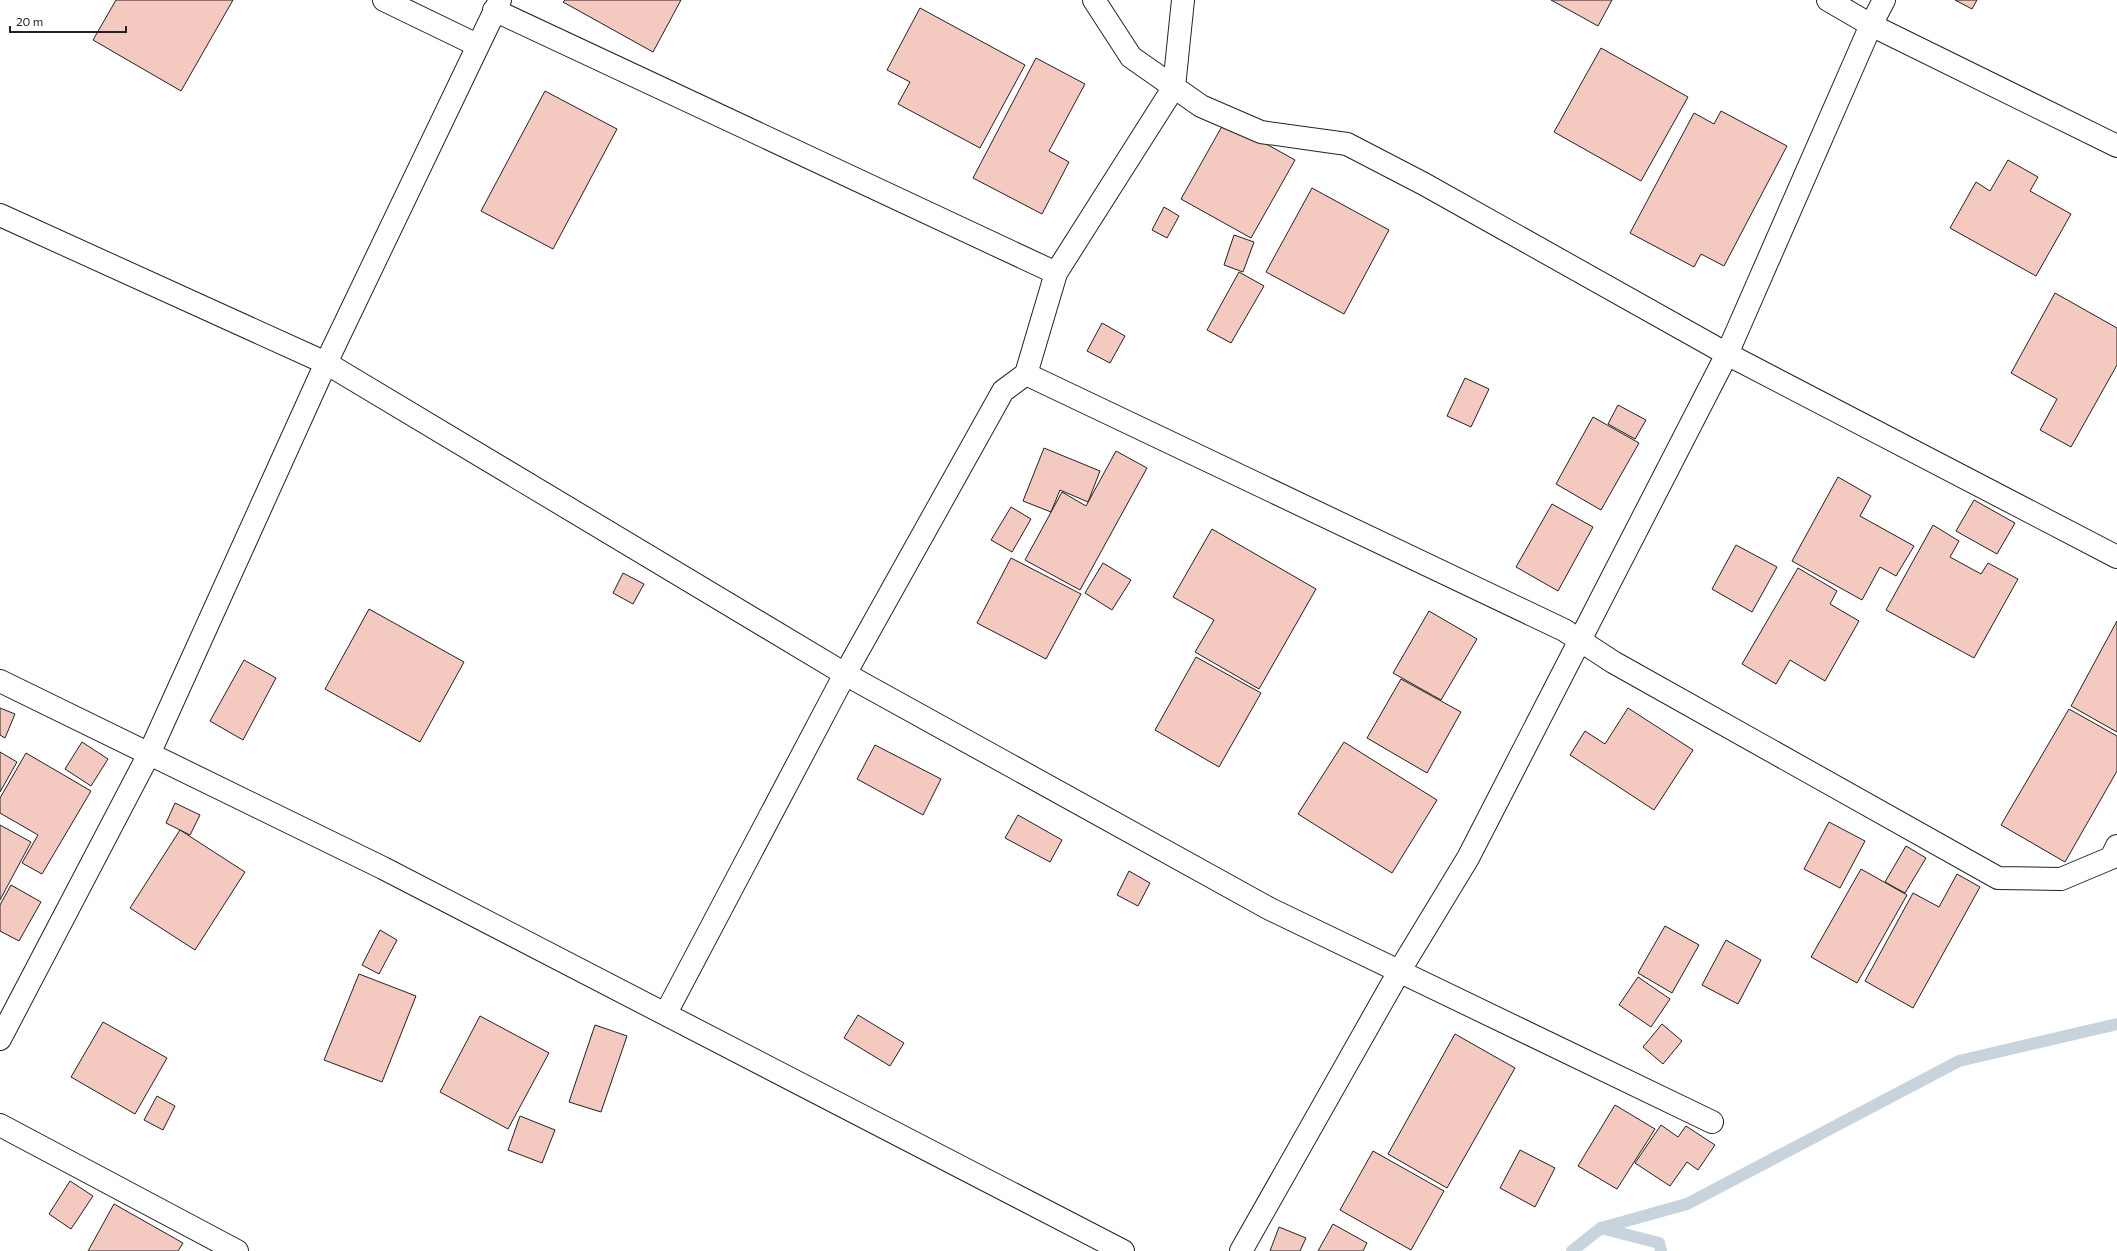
<svg xmlns="http://www.w3.org/2000/svg" width="2117" height="1251" viewBox="0 0 2117 1251" font-family="Commissioner,sans-serif">
	<style>
		.lines { fill: none; stroke-linecap: round; stroke-linejoin: round }
		.stream { stroke: #c7d3dd; stroke-width: 12 }
		.building { fill: #f3c9c0; stroke: #222 }
		.minor-casing { stroke: #222; stroke-width: 24 }
		.minor { stroke: #fff; stroke-width: 22 }
	</style>
	<rect width="100%" height="100%" fill="#fff"/>
	<g class="lines">
		<g class="stream">
			<polyline points="1601,1228 1687,1204 1959,1061 2117,1024"/>
			<polyline points="1572,1251 1601,1228 1659,1243 1661,1251"/>
		</g>
	</g>
	<g class="building">
		<polygon points="116,0 233,0 181,91 93,40"/>
		<polygon points="565,0 681,0 653,52 563,2"/>
		<polygon points="1551,0 1612,0 1598,26"/>
		<polygon points="1955,0 1977,0 1972,9"/>
		<polygon points="920,8 1025,65 980,148 898,104 910,82 887,70"/>
		<polygon points="1601,48 1688,97 1641,181 1554,132"/>
		<polygon points="1036,58 1085,84 1049,151 1069,162 1042,214 973,178"/>
		<polygon points="545,91 617,129 553,249 481,211"/>
		<polygon points="1721,111 1787,146 1724,266 1701,254 1694,267 1630,233 1694,113 1714,124"/>
		<polygon points="1225,121 1295,160 1251,238 1181,199"/>
		<polygon points="2008,160 2038,177 2030,191 2071,214 2036,276 1950,228 1976,182 1990,191"/>
		<polygon points="1312,188 1389,230 1344,314 1266,272"/>
		<polygon points="1164,207 1179,216 1167,238 1152,230"/>
		<polygon points="1234,235 1254,242 1243,272 1224,265"/>
		<polygon points="1239,272 1264,286 1231,343 1207,330"/>
		<polygon points="2055,293 2117,328 2117,365 2071,447 2040,430 2057,399 2011,373"/>
		<polygon points="1102,323 1125,336 1110,363 1087,351"/>
		<polygon points="1465,378 1489,389 1471,427 1447,416"/>
		<polygon points="1618,405 1646,420 1635,439 1608,424"/>
		<polygon points="1593,417 1639,443 1601,510 1556,484"/>
		<polygon points="1044,448 1100,471 1088,502 1060,490 1051,512 1023,501"/>
		<polygon points="1116,451 1147,468 1080,590 1025,560 1062,492 1086,506"/>
		<polygon points="1838,477 1871,496 1860,516 1914,546 1896,576 1880,567 1862,600 1792,561"/>
		<polygon points="1974,500 2015,523 1997,554 1956,531"/>
		<polygon points="1552,504 1593,527 1558,591 1516,567"/>
		<polygon points="1011,507 1031,519 1012,552 991,540"/>
		<polygon points="1933,525 1959,541 1950,557 1981,574 1988,563 2018,579 1974,658 1886,610"/>
		<polygon points="1212,529 1316,589 1259,689 1195,652 1214,620 1173,597"/>
		<polygon points="1736,545 1777,567 1752,612 1712,589"/>
		<polygon points="1011,558 1081,594 1046,659 977,623"/>
		<polygon points="1103,563 1131,580 1112,610 1085,593"/>
		<polygon points="1798,568 1837,591 1830,604 1859,621 1825,681 1790,660 1776,684 1742,664"/>
		<polygon points="623,573 644,584 633,604 613,593"/>
		<polygon points="369,609 464,662 420,742 325,689"/>
		<polygon points="1429,611 1477,639 1441,700 1393,673"/>
		<polygon points="2117,621 2117,732 2071,706"/>
		<polygon points="1196,657 1261,693 1219,767 1155,730"/>
		<polygon points="244,660 276,678 243,740 210,721"/>
		<polygon points="1401,679 1461,712 1427,773 1367,738"/>
		<polygon points="0,708 15,714 5,738 0,735"/>
		<polygon points="1628,708 1693,750 1654,810 1570,755 1585,731 1605,744"/>
		<polygon points="2069,709 2117,736 2117,771 2065,862 2001,825"/>
		<polygon points="82,742 108,759 91,786 65,769"/>
		<polygon points="1344,742 1437,800 1392,873 1298,814"/>
		<polygon points="875,745 941,779 923,815 857,779"/>
		<polygon points="0,752 17,762 0,792"/>
		<polygon points="26,753 91,791 42,874 22,863 38,835 0,813 0,798"/>
		<polygon points="175,803 200,815 190,835 166,823"/>
		<polygon points="1018,815 1062,840 1050,862 1005,838"/>
		<polygon points="1829,822 1865,841 1840,888 1804,869"/>
		<polygon points="0,825 31,842 0,900"/>
		<polygon points="180,830 245,872 195,950 130,908"/>
		<polygon points="1906,846 1926,858 1905,893 1885,882"/>
		<polygon points="1861,869 1907,895 1857,983 1811,957"/>
		<polygon points="1129,871 1150,883 1138,906 1117,895"/>
		<polygon points="1957,874 1980,887 1913,1008 1865,981 1913,893 1939,907"/>
		<polygon points="11,885 41,902 19,941 0,931 0,905"/>
		<polygon points="1665,926 1699,945 1672,993 1638,973"/>
		<polygon points="380,930 397,940 379,974 362,965"/>
		<polygon points="1726,940 1761,960 1738,1004 1702,985"/>
		<polygon points="359,974 416,996 382,1082 324,1060"/>
		<polygon points="1638,977 1670,999 1651,1027 1619,1005"/>
		<polygon points="858,1015 904,1043 890,1066 844,1038"/>
		<polygon points="480,1016 549,1053 508,1129 440,1092"/>
		<polygon points="103,1022 167,1058 135,1114 71,1077"/>
		<polygon points="1662,1024 1682,1041 1663,1064 1643,1047"/>
		<polygon points="595,1025 627,1036 601,1112 569,1102"/>
		<polygon points="1455,1034 1515,1068 1447,1188 1388,1154"/>
		<polygon points="157,1096 175,1106 163,1130 144,1120"/>
		<polygon points="1615,1105 1655,1129 1617,1189 1578,1166"/>
		<polygon points="520,1116 555,1130 542,1163 508,1150"/>
		<polygon points="1661,1125 1678,1137 1686,1126 1715,1145 1698,1170 1687,1162 1670,1186 1635,1163"/>
		<polygon points="1520,1150 1555,1168 1535,1207 1500,1188"/>
		<polygon points="1373,1151 1444,1191 1411,1250 1340,1210"/>
		<polygon points="70,1181 93,1196 71,1229 49,1214"/>
		<polygon points="114,1204 183,1243 178,1251 88,1251"/>
		<polygon points="1333,1224 1367,1243 1363,1251 1318,1251"/>
		<polygon points="1279,1227 1306,1238 1300,1251 1270,1251"/>
	</g>
	<g class="lines">
		<g class="minor-casing">
			<g id="minor">
				<polyline points="384,0 477,45"/>
				<polyline points="1094,0 1131,57 1201,106 1261,132 1347,144 1424,184 1727,354 2117,557"/>
				<polyline points="1828,0 1871,25 2117,146"/>
				<polyline points="494,10 1056,273"/>
				<polyline points="0,215 326,363 845,674 1270,909 1712,1122"/>
				<polyline points="1026,374 1564,630 1613,662 1998,878 2061,879 2111,858 2117,846"/>
				<polyline points="0,681 383,868 1123,1251"/>
				<polyline points="666,1013 845,674 1003,391 1026,374 1056,273 1174,87 1183,0"/>
				<polyline points="0,1039 149,754 326,363 500,0"/>
				<polyline points="0,1125 237,1251"/>
				<polyline points="1241,1251 1400,970 1468,858 1727,354 1871,25 1884,0"/>
			</g>
		</g>
		<use href="#minor" class="minor"/>
	</g>
	<path d="M10 26v6h116v-6" fill="none" stroke="#222222" stroke-width="2"/>
	<text x="16" y="26" font-size="12" fill="#222222" stroke="#ffffff" stroke-width="3" paint-order="stroke">20 m</text>
</svg>
